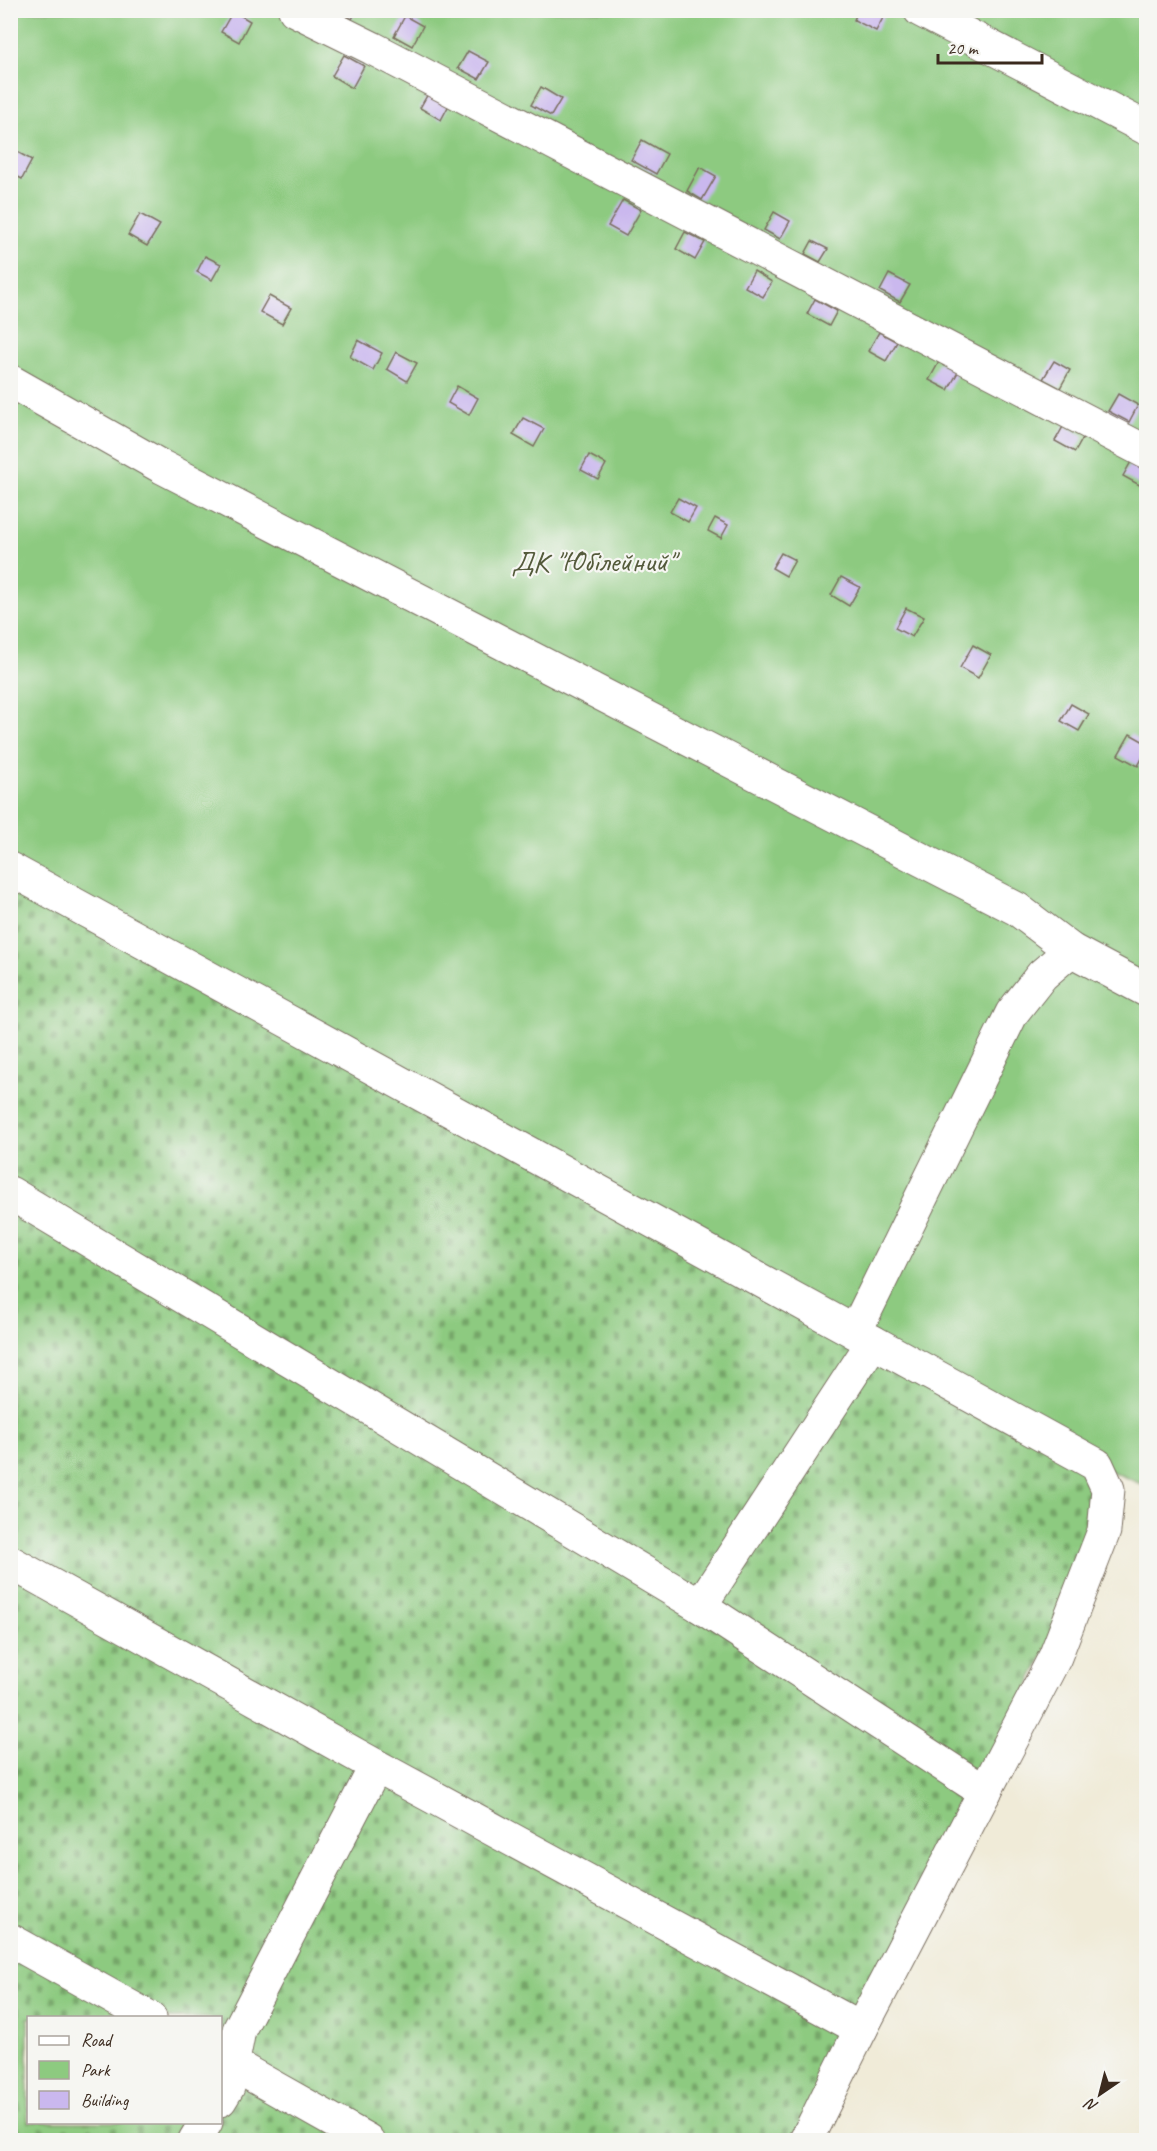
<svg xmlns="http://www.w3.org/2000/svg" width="1157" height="2151" viewBox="0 0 1157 2151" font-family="Caveat,sans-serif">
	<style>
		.green { fill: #8dca80; stroke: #647a4f; stroke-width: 1.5 }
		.cemetery { fill: url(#cemetery-stones); stroke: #647a4f; stroke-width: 1.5; fill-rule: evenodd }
		.building { fill: #cab8ee }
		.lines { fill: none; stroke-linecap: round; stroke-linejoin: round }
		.minor-casing { stroke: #7a6e5f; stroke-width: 35 }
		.minor { stroke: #fff; stroke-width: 33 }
		.labels { text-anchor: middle; stroke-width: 4.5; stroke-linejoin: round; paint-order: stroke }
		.park-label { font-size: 30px; fill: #545a3b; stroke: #f6f6f2 }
	</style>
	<defs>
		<pattern id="cemetery-stones" width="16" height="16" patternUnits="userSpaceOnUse" patternTransform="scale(1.5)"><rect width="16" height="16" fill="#8dca80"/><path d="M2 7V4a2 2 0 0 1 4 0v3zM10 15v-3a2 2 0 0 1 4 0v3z" fill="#74a468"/></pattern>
	</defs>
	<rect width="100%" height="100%" fill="#f6f6f2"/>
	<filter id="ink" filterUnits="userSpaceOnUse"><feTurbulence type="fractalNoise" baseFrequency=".0167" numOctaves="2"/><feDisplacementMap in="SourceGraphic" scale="12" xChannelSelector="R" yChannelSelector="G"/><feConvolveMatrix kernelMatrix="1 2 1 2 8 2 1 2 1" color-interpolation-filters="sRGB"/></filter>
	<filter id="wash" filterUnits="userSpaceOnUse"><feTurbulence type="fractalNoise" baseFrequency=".008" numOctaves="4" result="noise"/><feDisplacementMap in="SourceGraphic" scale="24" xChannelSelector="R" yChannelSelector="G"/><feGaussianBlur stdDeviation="1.35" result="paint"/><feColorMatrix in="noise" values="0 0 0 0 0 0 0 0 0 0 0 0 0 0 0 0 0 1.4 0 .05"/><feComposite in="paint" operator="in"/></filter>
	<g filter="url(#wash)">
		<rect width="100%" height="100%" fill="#f0ebd8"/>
		<polygon class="green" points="11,11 1146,11 1146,1486 1097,1465 11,869"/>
		<path class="cemetery" d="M10,869L1097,1465L1104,1531L806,2140H11ZM28,2018H220V2122H28Z"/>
		<g id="blocks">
			<g class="building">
				<polygon points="336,10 357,10 352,19"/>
				<polygon points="858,10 877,10 885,14 876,31 854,20"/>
				<polygon points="233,11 250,21 239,42 221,32"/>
				<polygon points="405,16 423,26 412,46 394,36"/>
				<polygon points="468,51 489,62 479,79 458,68"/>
				<polygon points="344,55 364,66 352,88 332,76"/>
				<polygon points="541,87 561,99 551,116 531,105"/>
				<polygon points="429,92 450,103 441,120 420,108"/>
				<polygon points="642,140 667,154 656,174 631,160"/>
				<polygon points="10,148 32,160 22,179 10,173"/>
				<polygon points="700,167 716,176 702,200 687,191"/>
				<polygon points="623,200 641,210 626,236 608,226"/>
				<polygon points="774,212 790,221 780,239 764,230"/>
				<polygon points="140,214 160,225 147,246 128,235"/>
				<polygon points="685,232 705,242 695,260 676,249"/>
				<polygon points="812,241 828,249 820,262 805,254"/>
				<polygon points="205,256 221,264 212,280 197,272"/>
				<polygon points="754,271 772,282 763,297 745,287"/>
				<polygon points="889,274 910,285 900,302 880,291"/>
				<polygon points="269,296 291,308 282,324 260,312"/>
				<polygon points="815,299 837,311 829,326 807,314"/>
				<polygon points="879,332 897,342 886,361 868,351"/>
				<polygon points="358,340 382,353 373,370 350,357"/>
				<polygon points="396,352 417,363 407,381 387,369"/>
				<polygon points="1054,361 1070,370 1060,388 1043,379"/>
				<polygon points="939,362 958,372 948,390 929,380"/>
				<polygon points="457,386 478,398 469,415 448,403"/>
				<polygon points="1118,394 1138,405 1129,422 1108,411"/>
				<polygon points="523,418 544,429 534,447 513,435"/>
				<polygon points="1064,425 1084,436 1075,452 1055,441"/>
				<polygon points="589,455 606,464 598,479 581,470"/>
				<polygon points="1132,460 1146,468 1146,481 1143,487 1123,476"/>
				<polygon points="678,498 696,508 688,522 670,512"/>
				<polygon points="715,518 728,525 721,538 708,531"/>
				<polygon points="781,553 795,560 786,576 772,568"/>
				<polygon points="841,577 860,587 849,606 831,595"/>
				<polygon points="906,608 924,617 912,637 895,628"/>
				<polygon points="973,645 991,655 978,678 960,668"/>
				<polygon points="1071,704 1089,714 1079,731 1061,721"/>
				<polygon points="1130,734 1146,743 1146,751 1138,766 1118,755"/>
			</g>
		</g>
	</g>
	<g filter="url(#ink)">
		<use href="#blocks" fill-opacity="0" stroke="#7a6e5f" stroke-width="1.5"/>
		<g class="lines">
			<g class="minor-casing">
				<g id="minor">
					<polyline points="295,10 372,48 1146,452"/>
					<polyline points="920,10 1146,128"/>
					<polyline points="10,381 162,467 1017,909 1071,950 1146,990"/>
					<polyline points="10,869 855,1332"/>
					<polyline points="10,1193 700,1606 985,1792"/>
					<polyline points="10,1562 376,1766 861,2029"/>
					<polyline points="700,1606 873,1342"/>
					<polyline points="10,1940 150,2018"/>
					<polyline points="220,2057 367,2140"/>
					<polyline points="220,2100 228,2087 239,2030 376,1766"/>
					<polyline points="195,2140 206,2122"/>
					<polyline points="806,2140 861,2029 1055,1657 1104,1531 1108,1489 1097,1465 855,1332 1012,1013 1042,975 1071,950"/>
				</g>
			</g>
			<use href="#minor" class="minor"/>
		</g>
	</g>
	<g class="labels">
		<g class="park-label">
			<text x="593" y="571">ДК "Юбілейний"</text>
		</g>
	</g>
	<rect width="1157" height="2151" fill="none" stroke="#f6f6f2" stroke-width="36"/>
	<rect x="27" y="2016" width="195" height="108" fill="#f6f6f2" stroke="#aba49d" stroke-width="1.5"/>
	<rect x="39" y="2036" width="30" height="9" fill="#ffffff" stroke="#aba49d" stroke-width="1.5"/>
	<text x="81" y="2046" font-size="18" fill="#3b2a1e">Road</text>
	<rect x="39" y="2061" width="30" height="18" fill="#8dca80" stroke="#aba49d" stroke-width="1.5"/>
	<text x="81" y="2076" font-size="18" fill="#3b2a1e">Park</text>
	<rect x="39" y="2091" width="30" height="18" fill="#cab8ee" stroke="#aba49d" stroke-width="1.5"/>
	<text x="81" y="2106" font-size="18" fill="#3b2a1e">Building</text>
	<g transform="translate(1100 2094) rotate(215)" stroke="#f6f6f2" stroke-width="4.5" paint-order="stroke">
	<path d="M0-4.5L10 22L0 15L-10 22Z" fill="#3b2a1e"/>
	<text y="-9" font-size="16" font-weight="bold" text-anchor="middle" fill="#3b2a1e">N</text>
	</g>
	<path d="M938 54v9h104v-9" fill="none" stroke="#3b2a1e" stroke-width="3"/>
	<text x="947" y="54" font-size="18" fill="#3b2a1e" stroke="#f6f6f2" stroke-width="4.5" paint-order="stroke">20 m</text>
</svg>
